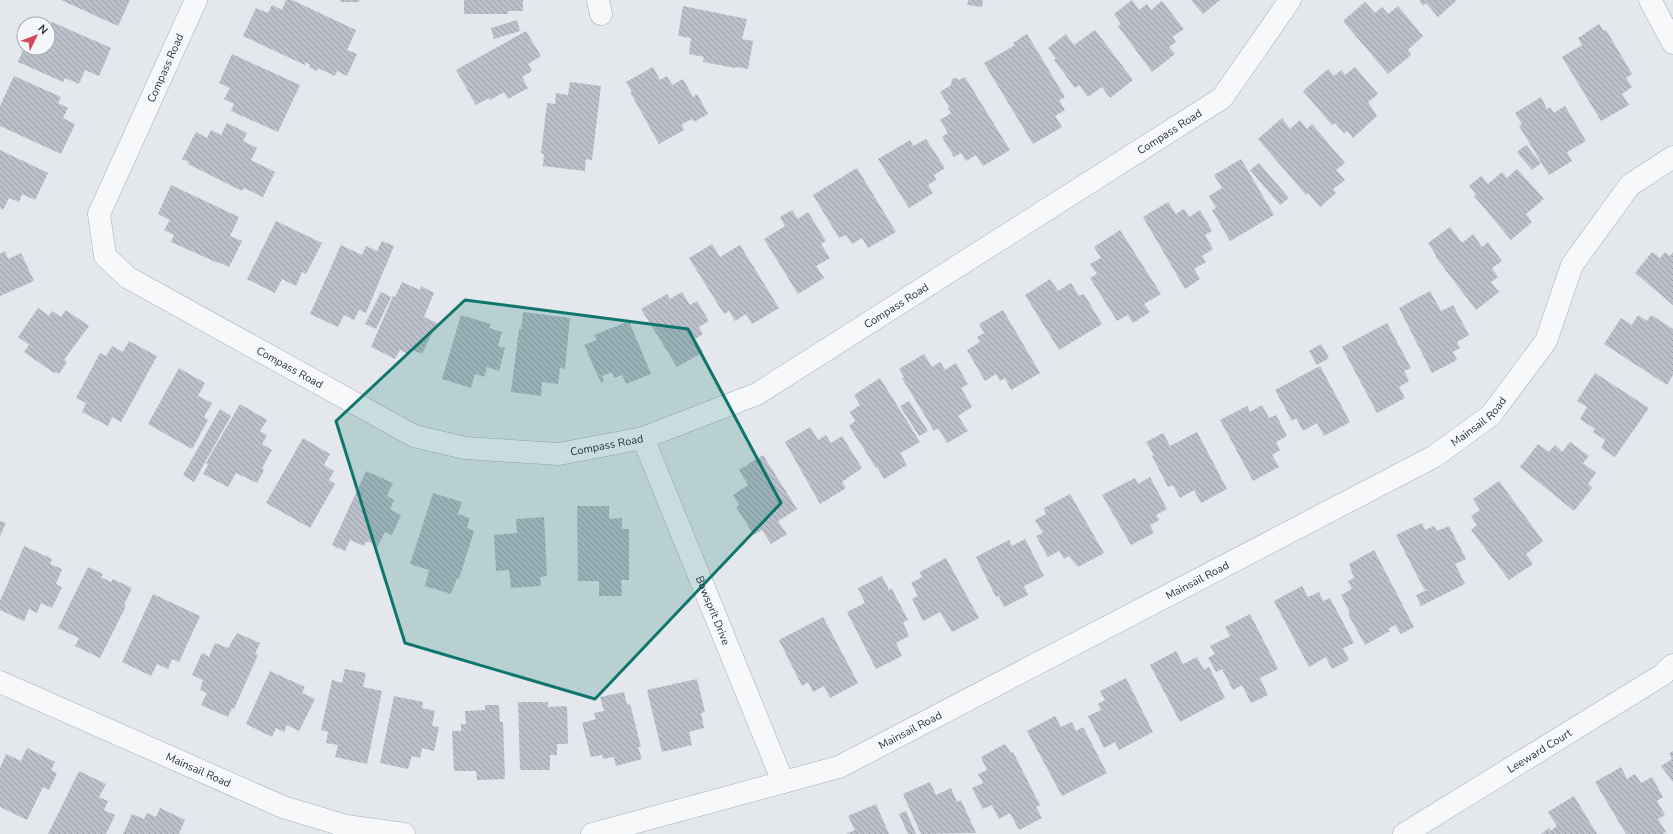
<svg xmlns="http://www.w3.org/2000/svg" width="1673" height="834" viewBox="0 0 1673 834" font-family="'Nunito Sans',sans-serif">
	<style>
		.building { fill: url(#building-back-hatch) }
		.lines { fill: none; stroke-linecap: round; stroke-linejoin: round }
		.minor-casing { stroke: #a9aeb7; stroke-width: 23 }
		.minor { stroke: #f7f8fa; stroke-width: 22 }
		.marked { fill: #0f766e; fill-opacity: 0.2; stroke: #0f766e; stroke-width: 3; stroke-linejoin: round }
		.labels { text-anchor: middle; stroke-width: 4; stroke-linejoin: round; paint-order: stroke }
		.street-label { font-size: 11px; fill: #2b3445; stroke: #f4f6f9 }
	</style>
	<defs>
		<pattern id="building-back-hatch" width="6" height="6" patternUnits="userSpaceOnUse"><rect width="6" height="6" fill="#bbc0ca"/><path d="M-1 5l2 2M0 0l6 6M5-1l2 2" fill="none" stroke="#989da6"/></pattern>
	</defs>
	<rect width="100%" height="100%" fill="#e4e7ec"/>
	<g class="building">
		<polygon points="61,0 130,0 118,26"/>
		<polygon points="286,0 292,0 356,30 347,50 357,54 347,76 337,71 335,76 318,68 317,71 309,67 311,65 305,62 305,65 243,36 256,8 268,13 272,5 282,10"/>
		<rect x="340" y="0" width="19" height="2"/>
		<polygon points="464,0 523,0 523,11 508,11 508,14 464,14"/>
		<polygon points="968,0 983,0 982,7 967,5"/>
		<polygon points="1132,0 1139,10 1147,4 1151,10 1162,1 1184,29 1172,37 1176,42 1169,47 1175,54 1152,72 1118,26 1121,24 1114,14"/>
		<polygon points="1191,0 1220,0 1203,14"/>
		<polygon points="1419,0 1457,0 1438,17 1426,3 1423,6"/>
		<polygon points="1365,2 1375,13 1382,7 1388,14 1398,6 1423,36 1408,50 1411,55 1388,74 1343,21"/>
		<polygon points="683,6 747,19 742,39 753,41 748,69 737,67 736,68 703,62 704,57 689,54 691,38 678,36"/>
		<polygon points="517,20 520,31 494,39 491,28"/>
		<polygon points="52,22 111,48 99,76 85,70 79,84 65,78 63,82 18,62 24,48 48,48 48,32"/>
		<polygon points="1599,24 1604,31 1606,30 1632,74 1626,78 1632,87 1622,94 1629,105 1601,121 1562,57 1582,45 1578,38"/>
		<polygon points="1095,30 1133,80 1110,98 1102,87 1088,97 1079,85 1075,88 1054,60 1056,59 1048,48 1066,34 1074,45"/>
		<polygon points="526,31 541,56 528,64 532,71 522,77 528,88 508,99 504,92 490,100 489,98 476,105 456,70"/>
		<polygon points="1027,34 1065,97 1059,100 1065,110 1055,116 1062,127 1033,144 984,63 1015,45 1013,43"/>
		<polygon points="232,54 300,85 278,132 231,111 234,104 224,99 230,88 219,83"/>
		<polygon points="653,67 660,80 667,76 672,85 683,79 693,97 697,94 708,114 694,122 692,119 682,124 684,130 659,144 630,92 632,92 626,82"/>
		<polygon points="1355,67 1378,94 1368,102 1377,116 1353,138 1347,131 1344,133 1335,123 1332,125 1303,91 1328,69 1334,76 1341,70 1345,75"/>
		<polygon points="14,76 61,97 58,103 68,108 63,118 75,124 61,154 0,126 0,106"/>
		<polygon points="965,77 1010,150 983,166 976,155 966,161 961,153 954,157 942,137 948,133 940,120 951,113 948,108 949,107 940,92 951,85 952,79 956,78 959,80"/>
		<polygon points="570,82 601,86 592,160 586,159 585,171 543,166 544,154 541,153 547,103 555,104 556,93 568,95"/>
		<polygon points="1541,97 1547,109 1550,107 1554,113 1565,106 1586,141 1567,152 1572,161 1549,175 1519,126 1522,124 1515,113"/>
		<polygon points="1282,118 1290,129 1300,120 1307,129 1312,124 1345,163 1336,170 1345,180 1333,189 1336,193 1320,207 1308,193 1306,195 1258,139"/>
		<polygon points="227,123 247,133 243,141 257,148 251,160 275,172 263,197 244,188 242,191 188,164 189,162 182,159 196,132 207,138 211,130 221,135"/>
		<polygon points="926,139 945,168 934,175 936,180 928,185 933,193 909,208 878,159 910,140 913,146"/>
		<polygon points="1526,145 1541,163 1532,170 1517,152"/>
		<polygon points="0,150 48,173 35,200 22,194 19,202 9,198 3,210 0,208"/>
		<polygon points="1241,159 1274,215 1230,241 1212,210 1216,208 1209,196 1222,188 1214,175"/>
		<polygon points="1259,163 1289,198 1280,205 1250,170"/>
		<polygon points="857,168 896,232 868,248 862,238 852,244 846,235 839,238 813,195"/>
		<polygon points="1517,169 1544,199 1526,214 1532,222 1511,240 1474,196 1476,194 1469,186 1481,176 1488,184 1502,172 1507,178"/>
		<polygon points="171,185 239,217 230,236 242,241 229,267 218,262 218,263 171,242 174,235 164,230 170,220 158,214"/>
		<polygon points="1168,202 1176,214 1184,209 1189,217 1200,210 1212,231 1205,235 1213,249 1202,256 1206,262 1194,269 1200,279 1185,289 1143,217"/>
		<polygon points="792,210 798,219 808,212 826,241 821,244 830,258 816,266 824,278 798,294 764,239 785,226 780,217"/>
		<polygon points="276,221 322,243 306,274 302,272 296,286 282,279 275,293 247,279"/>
		<polygon points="1450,227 1462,243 1473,234 1482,247 1488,242 1502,261 1492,268 1498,277 1491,282 1499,292 1476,310 1435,256 1436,255 1428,243"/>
		<polygon points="1120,230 1161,294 1144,304 1150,312 1133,323 1128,315 1117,321 1090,278 1097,274 1090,264 1101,258 1094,247"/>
		<polygon points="382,241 394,246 366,313 359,310 354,320 344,315 338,327 310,314 341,245 362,255 366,246 377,251"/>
		<polygon points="712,244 720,257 740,245 779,308 752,324 746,314 735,321 729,311 724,314 689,258"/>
		<polygon points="5,251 8,259 21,253 34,281 0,296 0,254"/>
		<polygon points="1652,252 1660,258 1665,252 1670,256 1673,252 1673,305 1635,273"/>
		<polygon points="1050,279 1058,291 1071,283 1079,296 1084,294 1102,324 1059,350 1025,295"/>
		<polygon points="402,282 420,290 421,286 434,293 424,317 437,323 422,354 411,349 408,354 400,350 395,359 371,347 393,296 395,297"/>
		<polygon points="1430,291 1441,311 1453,305 1469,335 1457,342 1460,348 1453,352 1457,360 1432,373 1399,308"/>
		<polygon points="381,292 391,297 376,329 365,324"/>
		<polygon points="682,292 690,305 697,301 709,321 699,327 703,334 695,339 703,352 677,367 641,309 667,294 670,299"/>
		<polygon points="38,308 49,316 52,311 61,317 66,310 89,326 64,360 67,362 59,374 56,372 54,373 24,352 29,345 18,337"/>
		<polygon points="1003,310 1040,373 1011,390 1005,378 1000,381 996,374 985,381 967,350 980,342 977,337 984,333 979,324"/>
		<polygon points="523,312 570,318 565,369 560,368 558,384 542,382 541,396 511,392 519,329 521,329"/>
		<polygon points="461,315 491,324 489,328 502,332 498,346 505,348 499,371 487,367 484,377 475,374 471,388 442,379"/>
		<polygon points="1638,315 1647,321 1651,315 1673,329 1673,375 1667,385 1604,344 1621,318 1632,325"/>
		<polygon points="629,321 651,374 626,384 622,375 614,378 612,372 602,376 604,381 601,383 584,345 597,340 594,335"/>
		<polygon points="1387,323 1411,368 1404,371 1409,381 1399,387 1405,398 1377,413 1342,347"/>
		<polygon points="129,341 157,356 121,422 112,417 108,426 82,412 86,403 76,398 100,353 106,356 112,346 123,352"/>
		<polygon points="1321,344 1329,358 1317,365 1309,351"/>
		<polygon points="924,354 932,367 940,362 945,370 956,363 968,384 961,388 972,407 958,416 968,431 947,443 938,428 934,431 902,378 904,377 899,369"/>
		<polygon points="1320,366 1350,422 1324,436 1317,423 1303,431 1296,418 1292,421 1275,390"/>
		<polygon points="179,368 205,383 198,396 212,403 204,417 208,420 192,449 148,424"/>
		<polygon points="1595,373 1649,408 1615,457 1601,448 1605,440 1593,432 1595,429 1580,419 1587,407 1577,401"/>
		<polygon points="880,378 920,442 900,453 907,465 884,479 877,467 876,468 849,426 855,421 850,412 860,405 854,395"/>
		<polygon points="909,401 928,431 919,436 900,406"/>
		<polygon points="240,404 267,420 260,431 267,435 262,444 272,450 262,468 264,470 257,483 236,473 228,487 203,474 208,465 206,463"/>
		<polygon points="1262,405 1269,418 1276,415 1287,436 1276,442 1280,450 1272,455 1279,467 1253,481 1220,420 1247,406 1250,412"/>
		<polygon points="220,409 231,416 194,482 183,475"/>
		<polygon points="810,427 818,440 826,435 831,443 842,436 862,468 842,482 846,488 820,504 785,442"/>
		<polygon points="1197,432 1227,489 1201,503 1194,490 1180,498 1173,485 1168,487 1152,456 1154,455 1146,442 1163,433 1170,446"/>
		<polygon points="303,438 330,454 324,465 334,471 329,480 335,484 310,528 266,503"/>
		<polygon points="1570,442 1589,456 1583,463 1596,473 1588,484 1592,488 1574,511 1520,467 1538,444 1549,452 1555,445 1562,452"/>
		<polygon points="763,455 797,509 778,521 787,534 771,544 762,530 754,535 736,507 739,505 733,495 748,485 739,470"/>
		<polygon points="366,471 393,483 387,496 394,500 390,509 401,515 392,535 385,532 378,546 366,541 364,546 350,540 345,551 332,545"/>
		<polygon points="1150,477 1167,509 1156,515 1159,520 1150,525 1154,533 1131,545 1102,495 1135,478 1138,484"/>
		<polygon points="1499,481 1543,541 1526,554 1533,564 1509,580 1471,530 1477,525 1471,516 1480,510 1473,499"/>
		<polygon points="433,493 462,502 458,514 470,518 467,528 474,531 459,579 457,578 451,594 425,586 429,570 410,564"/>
		<polygon points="1070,494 1104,553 1078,567 1069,556 1064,559 1059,551 1048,557 1036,536 1043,533 1035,520 1046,514 1044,508"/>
		<polygon points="577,506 609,506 609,519 622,518 622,529 629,529 629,580 621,580 622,596 599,596 599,581 578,581"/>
		<polygon points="544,517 547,576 540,577 541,586 511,588 509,570 496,571 494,535 517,533 516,519"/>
		<polygon points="0,521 6,523 0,536"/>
		<polygon points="1422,523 1425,530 1434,526 1437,531 1449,526 1466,559 1455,564 1465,584 1421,606 1416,595 1427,590 1424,589 1396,535"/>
		<polygon points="1025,539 1044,576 1024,586 1028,595 1004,607 999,596 996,597 976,557 1009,540 1012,546"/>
		<polygon points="24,546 52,559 50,564 62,569 56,584 62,587 52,608 41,603 37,613 29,609 24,621 0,610 0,601"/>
		<polygon points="1374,550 1414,627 1401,634 1395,625 1388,629 1390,631 1365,645 1348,614 1350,613 1341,595 1352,589 1348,581 1354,578 1349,564"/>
		<polygon points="946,558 979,618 952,632 940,612 923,621 912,599 918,596 911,583 922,577 920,572"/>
		<polygon points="88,567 103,574 101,577 111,582 113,579 132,588 124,605 126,606 100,658 75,646 79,638 58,628"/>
		<polygon points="882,576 889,590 892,589 908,620 903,622 909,636 896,643 902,656 876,669 847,612 865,603 858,588"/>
		<polygon points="1302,586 1308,597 1319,592 1323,601 1330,598 1354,643 1343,648 1349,660 1332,669 1326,657 1309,667 1274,601"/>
		<polygon points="153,594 200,616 179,662 172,659 168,669 157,664 151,676 122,662"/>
		<polygon points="1250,614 1278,669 1260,678 1268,695 1251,703 1242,685 1233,690 1222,669 1216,672 1208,658 1215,654 1210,646 1230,636 1225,627"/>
		<polygon points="823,617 858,683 830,698 824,686 813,692 808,682 802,686 779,640"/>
		<polygon points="237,633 260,643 255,654 258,655 234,709 232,708 228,717 201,705 207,693 200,690 203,680 192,675 202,653 209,657 215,643 228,648"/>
		<polygon points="1176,651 1183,664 1197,657 1204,670 1209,667 1225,698 1180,722 1150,665"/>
		<polygon points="345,669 366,673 363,687 382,691 367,764 335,757 338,745 326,743 328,732 321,730 332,680 342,683"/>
		<polygon points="270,671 305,687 302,693 315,699 299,731 287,725 284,732 276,728 272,737 246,724"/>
		<polygon points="1126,678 1153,732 1119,750 1115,742 1104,748 1088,716 1101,710 1098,704 1105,700 1100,691"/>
		<polygon points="697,679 705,712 701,713 704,728 689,732 692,745 662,752 647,690"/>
		<polygon points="624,692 627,705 630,704 641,747 638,747 642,759 616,766 614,757 603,759 602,755 591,757 582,723 596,719 594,713 604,711 600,697"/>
		<polygon points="394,696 423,702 422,708 435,711 432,726 439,727 434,751 422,748 420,758 412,756 408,769 380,763"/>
		<polygon points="518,702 548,702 548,707 567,706 568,744 557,744 557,755 550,755 550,770 520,770"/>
		<polygon points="485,705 499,705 500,722 503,722 505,779 477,780 476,771 454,771 452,731 461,731 461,724 466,724 465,711 485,710"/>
		<polygon points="1055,716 1061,727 1072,722 1076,731 1083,727 1107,773 1062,796 1027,731"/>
		<polygon points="1005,744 1011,753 1013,752 1040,805 1036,807 1042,818 1019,830 1010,813 999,819 992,805 983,809 972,788 983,783 978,774 987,770 981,757"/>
		<polygon points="27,748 55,762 51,770 57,773 49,790 43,787 27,820 0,807 0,768 6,754 21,761"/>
		<polygon points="1673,751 1673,782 1661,766 1672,759 1669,754"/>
		<polygon points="1621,767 1627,779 1635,774 1641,783 1652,777 1663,797 1657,801 1665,815 1658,819 1666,832 1663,834 1626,834 1595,782"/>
		<polygon points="79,771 106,784 99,797 108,801 104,810 115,815 106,834 48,834"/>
		<polygon points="930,782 936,795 951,788 957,802 961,800 976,833 921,834 903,794"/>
		<polygon points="1574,796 1597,834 1541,834 1549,828 1550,831 1557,826 1548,812"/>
		<polygon points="876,804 889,834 846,834 855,830 848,816"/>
		<polygon points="160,808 185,820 179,834 123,834 132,814 144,819 147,813 156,817"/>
		<polygon points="906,811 916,834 908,834 899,814"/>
	</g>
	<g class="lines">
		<g class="minor-casing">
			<g id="minor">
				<path id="s1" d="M196,0L99,214L105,256L127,277L414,436L465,448L559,454L643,438L757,394L1222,98L1290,0"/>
				<polyline points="598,0 601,14"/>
				<polyline points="1650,0 1673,43"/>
				<path id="s2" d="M643,438L783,782"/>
				<path id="s3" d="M0,682L283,807L346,826L404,834"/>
				<path id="s4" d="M592,834L839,767L1435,456L1491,415L1546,341L1572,265L1630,185L1673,157"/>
				<path id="s5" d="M1404,834L1662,675L1673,665"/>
			</g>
		</g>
		<use href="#minor" class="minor"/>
	</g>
	<path class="marked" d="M465,300L688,329L781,503L595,699L405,643L336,421Z"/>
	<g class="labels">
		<g class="street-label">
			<text transform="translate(165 68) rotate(-66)" y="4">Compass Road</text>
			<text dy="4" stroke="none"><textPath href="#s1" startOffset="1479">Compass Road</textPath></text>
			<text dy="4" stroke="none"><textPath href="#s1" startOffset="1155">Compass Road</textPath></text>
			<text dy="4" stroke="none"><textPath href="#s1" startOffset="494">Compass Road</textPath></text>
			<text dy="4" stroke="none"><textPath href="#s4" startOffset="984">Mainsail Road</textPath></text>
			<text dy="4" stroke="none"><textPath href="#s1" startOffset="831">Compass Road</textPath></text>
			<text dy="4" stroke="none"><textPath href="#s4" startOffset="660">Mainsail Road</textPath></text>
			<text dy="4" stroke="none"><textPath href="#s2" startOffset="186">Bowsprit Drive</textPath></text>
			<text dy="4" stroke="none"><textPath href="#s4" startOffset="336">Mainsail Road</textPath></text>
			<text dy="4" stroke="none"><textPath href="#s5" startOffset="159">Leeward Court</textPath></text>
			<text dy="4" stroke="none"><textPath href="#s3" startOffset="217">Mainsail Road</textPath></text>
		</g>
	</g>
	<g transform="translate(36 36) rotate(47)"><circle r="19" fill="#f4f6f9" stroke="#a4a8b1"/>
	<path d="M0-3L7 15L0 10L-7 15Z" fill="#d1495b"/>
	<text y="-6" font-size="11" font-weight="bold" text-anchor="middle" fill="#2b3445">N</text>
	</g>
</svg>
